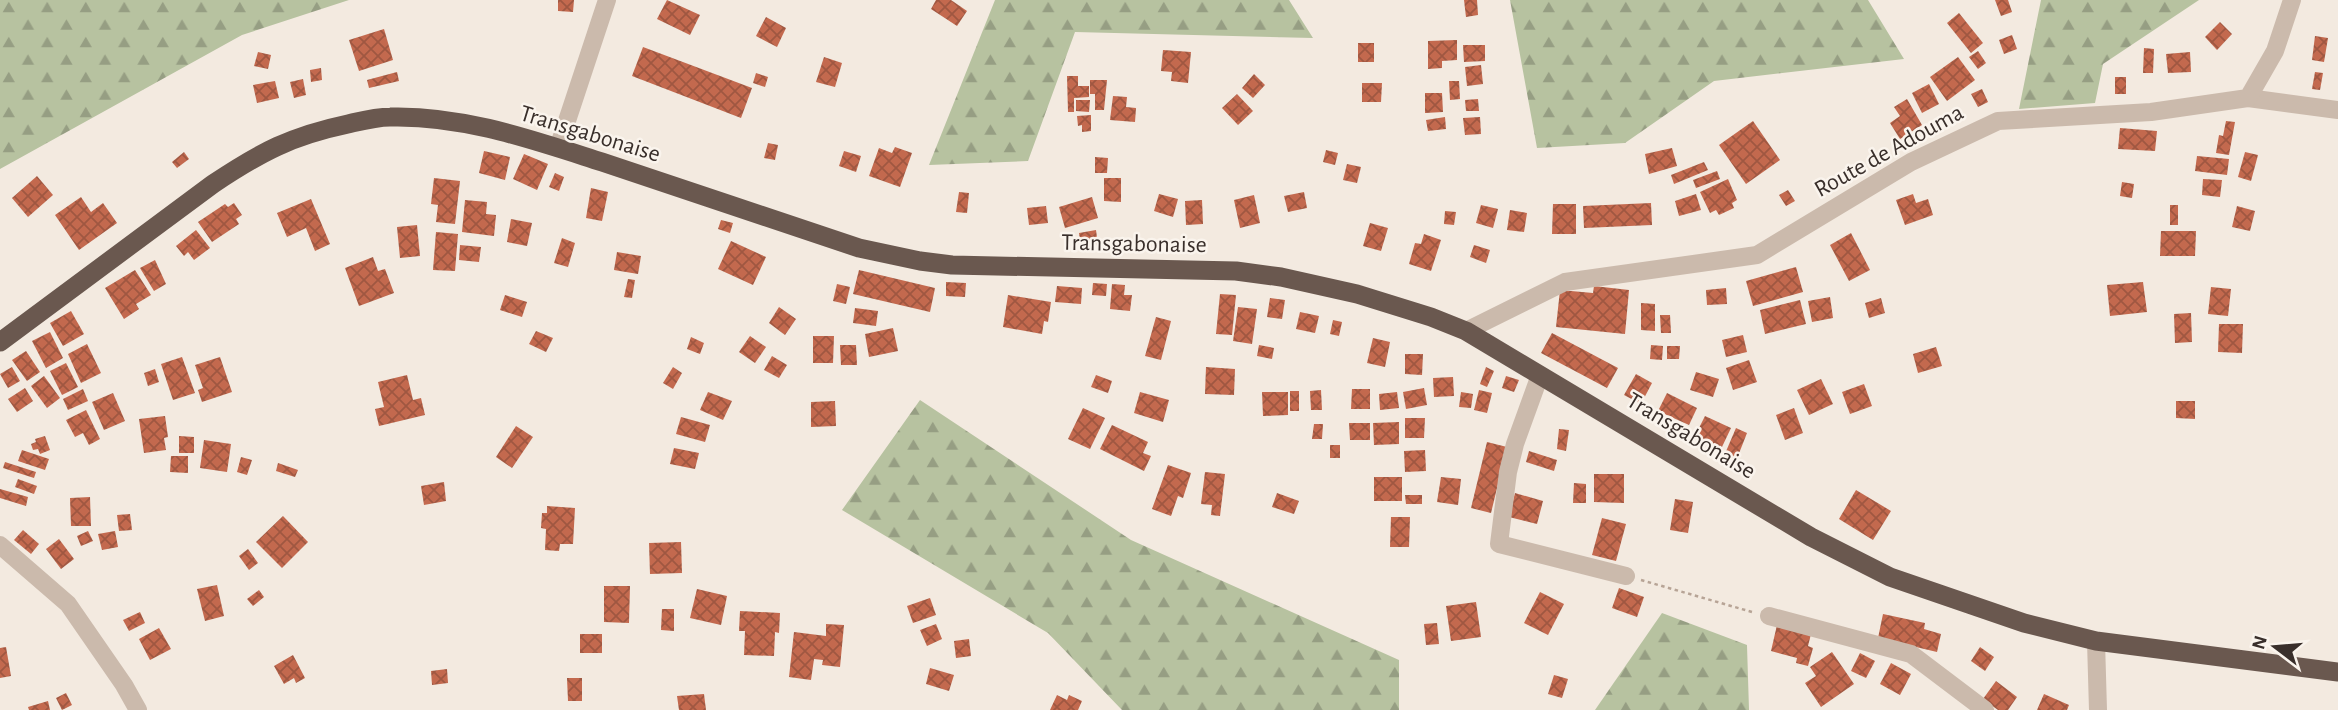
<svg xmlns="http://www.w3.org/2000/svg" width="2338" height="710" font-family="'Alegreya Sans',sans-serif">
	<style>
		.forest { fill: url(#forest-firs) }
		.building { fill: url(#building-cross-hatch) }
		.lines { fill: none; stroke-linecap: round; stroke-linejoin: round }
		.path { stroke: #b7a496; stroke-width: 2.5; stroke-dasharray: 3.5 3.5; stroke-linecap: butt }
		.minor { stroke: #cbbaac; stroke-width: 18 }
		.tertiary { stroke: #cbbaac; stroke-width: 18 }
		.trunk { stroke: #6a584f; stroke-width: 19 }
		.labels { text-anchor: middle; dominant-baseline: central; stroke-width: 5; stroke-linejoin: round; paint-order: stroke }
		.street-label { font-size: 24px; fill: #392f2b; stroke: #faf4ed }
	</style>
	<defs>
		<pattern id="forest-firs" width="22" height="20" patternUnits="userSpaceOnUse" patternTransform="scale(1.75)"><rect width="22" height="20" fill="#b7c2a0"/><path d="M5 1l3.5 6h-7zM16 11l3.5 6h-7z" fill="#969e83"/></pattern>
		<pattern id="building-cross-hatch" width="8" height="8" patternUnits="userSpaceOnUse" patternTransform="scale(1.75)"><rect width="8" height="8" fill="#c3694e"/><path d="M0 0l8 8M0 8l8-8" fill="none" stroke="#9f5741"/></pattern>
	</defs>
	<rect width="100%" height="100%" fill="#f3eae0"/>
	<g class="forest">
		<path d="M0,0H349L242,35L0,169Z"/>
		<path d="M995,0H1289L1313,38L1075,32L1028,161L929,165Z"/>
		<path d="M1510,0H1868L1904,59L1714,81L1625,143L1537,148Z"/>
		<path d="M2041,0H2199L2103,64L2095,103L2019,109Z"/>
		<path d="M920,400L1131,540L1399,660V710H1122L1048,633L842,510Z"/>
		<path d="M1662,613L1747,645L1749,710H1595Z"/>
	</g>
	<g class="building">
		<path d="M558,0H574L573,12L558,11Z"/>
		<path d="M667,0L700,15L690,35L657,19Z"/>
		<path d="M936,0H951L967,11L957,26L931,9Z"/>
		<path d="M1464,0H1477L1478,15L1466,17Z"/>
		<path d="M1995,0H2008L2012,12L2001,16Z"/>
		<path d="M1959,13L1983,43L1971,53L1947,23Z"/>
		<path d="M766,17L786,28L777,47L756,36Z"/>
		<path d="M2220,22L2232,34L2217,50L2205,37Z"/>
		<path d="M384,29L393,60L359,71L349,40Z"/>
		<path d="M2012,35L2017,49L2004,54L1999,40Z"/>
		<path d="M2315,36L2328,38L2324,62L2312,60Z"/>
		<path d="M1457,40V60L1442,61V68L1428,69V41Z"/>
		<rect x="1358" y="43" width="16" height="19"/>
		<path d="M1463,45H1485V61L1464,62Z"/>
		<path d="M643,47L752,88L741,118L632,76Z"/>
		<path d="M2144,48L2154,49L2153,73H2143Z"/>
		<path d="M1163,50L1191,52L1188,83L1171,81L1172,72L1161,71Z"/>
		<path d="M1978,51L1986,63L1978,69L1969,57Z"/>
		<path d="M258,52L271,55L268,69L254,66Z"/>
		<path d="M2190,52L2191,72L2168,73L2166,54Z"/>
		<path d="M824,57L842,63L835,87L816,82Z"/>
		<path d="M1958,57L1975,80L1947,101L1930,77Z"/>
		<path d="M1481,65L1483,84L1467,86L1465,67Z"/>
		<path d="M321,68L322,80L311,82L310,70Z"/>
		<path d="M397,72L399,81L369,88L367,80Z"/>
		<path d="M2315,72L2323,73L2320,90L2312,89Z"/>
		<path d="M756,73L768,77L765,87L753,83Z"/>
		<path d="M1254,74L1265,85L1253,98L1242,88Z"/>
		<path d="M1067,76H1078V86H1089V97L1074,98V112H1068Z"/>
		<rect x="2115" y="77" width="11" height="17"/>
		<path d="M303,79L306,95L294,98L290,82Z"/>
		<path d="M1090,80H1107L1104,110H1095V94H1090Z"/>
		<path d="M275,81L279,98L257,103L253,85Z"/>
		<path d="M1449,81H1459L1460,99L1450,100Z"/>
		<path d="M1362,83H1382L1381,102H1362Z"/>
		<path d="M1929,84L1939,104L1922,113L1912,93Z"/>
		<path d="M1982,89L1988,102L1978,107L1971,94Z"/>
		<path d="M1425,93H1442L1443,112L1425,113Z"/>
		<path d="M1237,94L1253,111L1238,125L1222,108Z"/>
		<path d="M1113,96L1127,97L1126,107L1136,108L1135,122L1110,120Z"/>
		<path d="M1478,99L1479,111H1466L1465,100Z"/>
		<path d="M1907,99L1922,125L1900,139L1890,123L1900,116L1894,107Z"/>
		<path d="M1076,100H1090L1089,112L1076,111Z"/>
		<path d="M1091,115V131L1082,132V125L1078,126L1077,116Z"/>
		<path d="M1445,117L1446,129L1428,131L1426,120Z"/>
		<path d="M1480,117L1481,134L1465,135L1463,118Z"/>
		<path d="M1753,121L1780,160L1746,184L1719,145Z"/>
		<path d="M2226,121L2235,122L2229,155L2216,153L2219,135L2223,136Z"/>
		<path d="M2120,128L2157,131L2155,151L2118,149Z"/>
		<path d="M768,143L778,145L775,160L764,158Z"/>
		<path d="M895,147L912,153L900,187L869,176L879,148L892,153Z"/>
		<path d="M1672,148L1677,166L1649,174L1645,154Z"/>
		<path d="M1326,150L1338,153L1335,165L1323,162Z"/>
		<path d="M484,151L510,157L505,180L479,173Z"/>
		<path d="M844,151L861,156L856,172L839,166Z"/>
		<path d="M184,152L189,159L177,168L172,162Z"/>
		<path d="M2245,152L2258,155L2251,181L2238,177Z"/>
		<path d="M524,154L548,164L537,190L513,179Z"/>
		<path d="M2197,156L2229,159L2227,175L2195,171Z"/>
		<path d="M1095,157L1108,158L1107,173H1095Z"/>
		<path d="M1704,162L1708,170L1674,184L1671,175Z"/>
		<path d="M1347,164L1361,167L1357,183L1343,180Z"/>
		<path d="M1717,171L1720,179L1696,188L1693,180Z"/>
		<path d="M555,173L564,177L559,191L549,187Z"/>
		<path d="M37,176L53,195L28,217L12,198Z"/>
		<path d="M434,178L460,181L455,224L436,222L438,205L431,204Z"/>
		<path d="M1104,178H1121V202L1104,201Z"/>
		<path d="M1728,179L1737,200L1732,203L1734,208L1719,215L1716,210L1710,213L1700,192Z"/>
		<path d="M2203,179L2222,180L2220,197L2202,195Z"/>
		<path d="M2122,182L2134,184L2132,198L2120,196Z"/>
		<path d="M591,188L608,192L602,221L586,218Z"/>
		<path d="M1788,190L1795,201L1786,206L1779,195Z"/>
		<path d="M959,192L969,193L967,213L956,212Z"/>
		<path d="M1304,192L1307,208L1288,212L1284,196Z"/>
		<path d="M1159,194L1178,199L1173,217L1154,211Z"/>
		<path d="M1696,194L1701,210L1679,216L1675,201Z"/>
		<path d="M1913,194L1916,203L1928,199L1933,215L1905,225L1896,200Z"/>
		<path d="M1254,195L1260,223L1240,228L1234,200Z"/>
		<path d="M81,197L91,212L103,203L117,223L79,250L55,215Z"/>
		<path d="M1092,197L1098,218L1065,228L1059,207Z"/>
		<path d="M311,199L330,244L315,251L306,228L287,237L277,213Z"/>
		<path d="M465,200L487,202L486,214L496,215L494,236L462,232Z"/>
		<path d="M1202,200L1203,224L1186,225L1185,201Z"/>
		<path d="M234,203L242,215L236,219L239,224L212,242L198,222L225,204L228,207Z"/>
		<path d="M1651,203L1652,225L1584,228L1583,206Z"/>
		<path d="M1553,204H1576V234H1552Z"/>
		<path d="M1481,205L1498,209L1493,228L1476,223Z"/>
		<rect x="2170" y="205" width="8" height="20"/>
		<path d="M1046,206L1048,223L1029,225L1027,208Z"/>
		<path d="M2237,206L2255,211L2250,231L2232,227Z"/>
		<path d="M1510,210L1527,213L1524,232L1507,230Z"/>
		<path d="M1445,211L1456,212L1454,225L1444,224Z"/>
		<path d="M511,219L532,223L527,246L507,242Z"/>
		<path d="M721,220L733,223L730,233L718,229Z"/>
		<path d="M1370,223L1388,228L1381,251L1363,246Z"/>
		<path d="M417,225L420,256L400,258L397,227Z"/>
		<path d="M196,230L210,248L194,260L188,252L184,256L176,246Z"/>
		<path d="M1096,230L1098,245L1081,248L1079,233Z"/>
		<path d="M2161,231H2196L2195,256H2160Z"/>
		<path d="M436,232L458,234L455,271L433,270Z"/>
		<path d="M1851,233L1870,270L1849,281L1830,245Z"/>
		<path d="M1424,234L1441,240L1431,271L1409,264L1415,243L1421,244Z"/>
		<path d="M562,238L575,243L568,267L554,263Z"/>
		<path d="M731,241L766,257L753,285L718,269Z"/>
		<path d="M460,245L481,247L479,262L459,260Z"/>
		<path d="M1474,245L1490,250L1486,263L1470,257Z"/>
		<path d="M617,252L641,256L638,274L614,270Z"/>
		<path d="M373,257L378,271L385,269L394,293L359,306L345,268Z"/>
		<path d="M155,260L166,284L154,291L140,268Z"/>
		<path d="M1796,267L1803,292L1753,306L1746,281Z"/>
		<path d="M135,270L151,295L136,304L139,309L124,319L105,288Z"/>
		<path d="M859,270L935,288L930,312L853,294Z"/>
		<path d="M628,279L635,280L632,298L624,297Z"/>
		<path d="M946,282L966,283L965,297L946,296Z"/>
		<path d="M2143,282L2147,312L2110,316L2107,285Z"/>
		<path d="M1093,283L1107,284L1106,296L1092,295Z"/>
		<path d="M837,284L850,287L846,304L833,301Z"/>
		<path d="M1112,284L1125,285L1124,295H1132L1130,311L1110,309Z"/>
		<path d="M1057,286L1082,288L1081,304L1055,302Z"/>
		<path d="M1594,286L1629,290L1625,334L1556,327L1560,290L1593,293Z"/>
		<path d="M2211,287L2231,289L2228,316L2208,314Z"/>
		<path d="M1726,288L1727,304L1707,305L1706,290Z"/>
		<path d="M1220,294L1236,295L1232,335L1216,334Z"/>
		<path d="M505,295L527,302L522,317L500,310Z"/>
		<path d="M1008,295L1051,302L1048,322L1044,321L1042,334L1003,327Z"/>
		<path d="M1830,297L1833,318L1812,322L1808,301Z"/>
		<path d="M1270,298L1285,300L1282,319L1267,317Z"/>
		<path d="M1881,298L1885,313L1869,318L1865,303Z"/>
		<path d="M1800,300L1806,324L1765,334L1760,310Z"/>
		<path d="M1641,303L1655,304V331L1641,330Z"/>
		<path d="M779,307L796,319L785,335L769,323Z"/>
		<path d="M1238,307L1257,309L1252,344L1233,341Z"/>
		<path d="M855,308L878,311L876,326L853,323Z"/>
		<path d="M71,311L84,334L63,346L50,323Z"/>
		<path d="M1300,312L1319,316L1315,333L1296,329Z"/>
		<path d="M2191,313L2192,342L2175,343L2174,314Z"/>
		<path d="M1660,315H1670L1671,333H1661Z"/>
		<path d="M1156,317L1171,321L1161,360L1145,356Z"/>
		<path d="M1333,320L1342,322L1339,336L1330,334Z"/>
		<path d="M2219,324H2243L2242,353L2218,352Z"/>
		<path d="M893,328L898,351L869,357L865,334Z"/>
		<path d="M536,331L553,338L546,352L529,344Z"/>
		<path d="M50,332L63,358L46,368L32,341Z"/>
		<path d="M1552,333L1618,368L1607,388L1541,353Z"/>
		<path d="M1743,335L1747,352L1726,357L1722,340Z"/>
		<path d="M750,336L766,347L755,363L739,352Z"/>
		<path d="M813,336H834L833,363H813Z"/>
		<path d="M691,337L704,343L700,354L687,349Z"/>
		<path d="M1373,338L1390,342L1385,367L1367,363Z"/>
		<path d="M87,344L101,373L81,383L68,354Z"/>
		<path d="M840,345H856L857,365H841Z"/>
		<path d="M1259,345L1274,348L1272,359L1257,356Z"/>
		<path d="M1651,345L1663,346L1662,360L1650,359Z"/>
		<path d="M1667,346H1680L1679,359H1667Z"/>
		<path d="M1936,347L1942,366L1918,373L1913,354Z"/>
		<path d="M26,351L40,372L27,381L12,360Z"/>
		<path d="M1405,354H1423L1422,375L1405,374Z"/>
		<path d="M772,356L787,365L779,378L764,370Z"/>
		<path d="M182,357L195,393L173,400L161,364Z"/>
		<path d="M220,357L232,392L202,402L198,390L203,388L195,365Z"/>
		<path d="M1749,360L1757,382L1733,390L1726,368Z"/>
		<path d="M66,363L78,387L62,395L50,371Z"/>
		<path d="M12,367L20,381L8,388L0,374Z"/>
		<path d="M673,367L682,373L673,389L663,383Z"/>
		<path d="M1206,367L1235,369L1234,395L1205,394Z"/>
		<path d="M1486,367L1494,371L1487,387L1480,384Z"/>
		<path d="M155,369L159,382L148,386L144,373Z"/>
		<path d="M1696,372L1719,379L1713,397L1690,390Z"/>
		<path d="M1636,374L1652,383L1641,404L1624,395Z"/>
		<path d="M407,375L413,400L421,398L425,415L379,426L375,409L384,407L378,382Z"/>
		<path d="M1096,375L1112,381L1108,393L1091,387Z"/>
		<path d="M44,376L60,398L47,408L31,386Z"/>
		<path d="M1506,376L1519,380L1514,392L1502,388Z"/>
		<path d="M1453,377L1454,396L1434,397L1433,378Z"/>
		<path d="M1821,379L1833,404L1809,415L1797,390Z"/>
		<path d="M1864,384L1872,406L1850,414L1842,392Z"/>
		<path d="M25,388L33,401L17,412L8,399Z"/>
		<path d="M1424,388L1427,405L1406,409L1403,392Z"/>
		<path d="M83,389L88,401L68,410L63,399Z"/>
		<path d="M1352,389H1370V409H1351Z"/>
		<path d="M1321,390L1322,410H1311L1310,391Z"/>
		<path d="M1479,390L1492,393L1487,413L1474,410Z"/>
		<rect x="1290" y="391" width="9" height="20"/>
		<path d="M708,392L732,401L723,420L700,410Z"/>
		<path d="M1140,392L1169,400L1163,422L1134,413Z"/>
		<path d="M1262,392H1288V415L1263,416Z"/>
		<path d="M1397,392L1399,408L1380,410L1379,394Z"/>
		<path d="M1461,392L1473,394L1471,408L1459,407Z"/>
		<path d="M113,393L125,421L104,430L92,402Z"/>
		<path d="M1667,393L1697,408L1689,425L1658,411Z"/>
		<path d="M835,401L836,426L811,427V402Z"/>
		<path d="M2176,401H2195V419L2176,418Z"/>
		<path d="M1083,408L1105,418L1090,449L1068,439Z"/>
		<path d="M1794,408L1803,433L1785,440L1776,415Z"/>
		<path d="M86,410L100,439L89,445L83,433L75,437L66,420Z"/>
		<path d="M165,416L168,437L164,438L166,450L144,453L139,419Z"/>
		<path d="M1705,416L1731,428L1721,449L1695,436Z"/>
		<path d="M681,417L710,425L705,442L676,434Z"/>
		<path d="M1405,418H1425L1424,438H1405Z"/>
		<path d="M1399,422V444L1374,445L1373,423Z"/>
		<path d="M1349,423H1370V440H1350Z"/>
		<path d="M1314,424H1323L1322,439H1312Z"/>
		<path d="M1112,425L1148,442L1143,453L1151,456L1144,471L1100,449Z"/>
		<path d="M516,426L533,437L512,468L496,457Z"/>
		<path d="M1736,428L1747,433L1736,461L1724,456Z"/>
		<path d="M1559,429L1569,430L1566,451L1557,449Z"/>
		<path d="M45,436L50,450L40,454L38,449L33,450L31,444L36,442L35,439Z"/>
		<path d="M179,436L194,437V453H179Z"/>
		<path d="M204,440L231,444L227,472L200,468Z"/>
		<path d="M1487,442L1507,447L1491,513L1471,508Z"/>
		<rect x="1330" y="445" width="10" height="13"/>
		<path d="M674,448L699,453L695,469L670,464Z"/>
		<path d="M22,450L49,459L45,470L18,461Z"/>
		<path d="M1425,450L1426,471L1405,472L1404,451Z"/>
		<path d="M1529,451L1557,460L1554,471L1526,462Z"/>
		<path d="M171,456H188V473L170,472Z"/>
		<path d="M241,457L252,460L247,475L237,472Z"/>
		<path d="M5,462L36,472L34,478L3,468Z"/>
		<path d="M278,463L298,470L295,477L276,471Z"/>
		<path d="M1168,465L1191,473L1183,498L1178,496L1171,516L1152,509Z"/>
		<path d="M1205,472L1225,474L1220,516L1211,515L1212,505L1201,504Z"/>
		<path d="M1594,474H1624V503L1594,502Z"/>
		<rect x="1374" y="477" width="28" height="24"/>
		<path d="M1441,477L1461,479L1458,505L1437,502Z"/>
		<path d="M18,479L37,486L34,494L15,487Z"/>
		<path d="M444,482L446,501L424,505L421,486Z"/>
		<path d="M1574,483L1586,484V503H1573Z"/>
		<path d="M0,489L28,497L26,506L0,498Z"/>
		<path d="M1856,490L1891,511L1873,540L1839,519Z"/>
		<path d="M1277,493L1299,501L1294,514L1272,507Z"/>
		<path d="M1515,493L1543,501L1537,524L1509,517Z"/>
		<path d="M1405,495H1422V504H1406Z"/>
		<path d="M90,497L91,526H71L70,498Z"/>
		<path d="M1675,499L1693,502L1688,533L1670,530Z"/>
		<path d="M547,506L575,508L573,544H560L559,551L545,550L546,529L541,528L542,513H547Z"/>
		<path d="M130,514L132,530L119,531L117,515Z"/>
		<path d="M283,516L308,542L282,568L256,542Z"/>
		<path d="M1391,517H1410L1409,547H1390Z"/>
		<path d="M1602,518L1626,524L1616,561L1592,555Z"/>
		<path d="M23,530L39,544L31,554L14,540Z"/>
		<path d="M88,531L93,541L81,546L77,536Z"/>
		<path d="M115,531L118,547L102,550L98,534Z"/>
		<path d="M59,539L74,559L61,569L46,549Z"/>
		<path d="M681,542L682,573L650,574L649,543Z"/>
		<path d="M248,549L258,563L249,570L239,556Z"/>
		<path d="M217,585L224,616L205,621L197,589Z"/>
		<path d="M604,586H630L629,623L604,622Z"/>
		<path d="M1619,588L1644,597L1637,617L1612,608Z"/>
		<path d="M697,589L727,596L721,625L690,618Z"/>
		<path d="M259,590L264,597L253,606L247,599Z"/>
		<path d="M1540,592L1564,604L1548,635L1524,623Z"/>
		<path d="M930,598L936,615L913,623L907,606Z"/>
		<path d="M1476,602L1481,637L1451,641L1446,606Z"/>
		<path d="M662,609H674V631L661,630Z"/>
		<path d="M740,611L780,613L779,633L775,632L774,656L744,655L745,631H739Z"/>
		<path d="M140,612L145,623L129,631L123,620Z"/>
		<path d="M1883,614L1925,623L1924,629L1941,634L1937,652L1878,638Z"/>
		<path d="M1437,623L1439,644L1426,645L1424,624Z"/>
		<path d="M826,624L844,625L840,667L822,665L823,660L814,659L811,680L789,677L794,632L826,636Z"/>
		<path d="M936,624L942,639L927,646L920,630Z"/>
		<path d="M1777,625L1811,634L1808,646L1813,648L1808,666L1796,663L1797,658L1771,651Z"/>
		<path d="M159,628L171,649L150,660L139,639Z"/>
		<rect x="580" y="634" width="22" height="19"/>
		<path d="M969,639L971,656L956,658L954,641Z"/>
		<path d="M6,647L11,676L0,678V648Z"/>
		<path d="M1980,647L1994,657L1985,671L1971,661Z"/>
		<path d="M1832,652L1854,684L1821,707L1805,683L1816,676L1810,667Z"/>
		<path d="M1860,653L1875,661L1866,678L1851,671Z"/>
		<path d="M293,655L305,678L296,683L294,678L284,684L274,666Z"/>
		<path d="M1891,663L1911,674L1900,695L1880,684Z"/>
		<path d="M930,668L954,675L949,691L926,684Z"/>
		<path d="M447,669L448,683L432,685L431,671Z"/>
		<path d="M1554,675L1568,679L1562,698L1548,694Z"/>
		<path d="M567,678H582V701H568Z"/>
		<path d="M1996,681L2017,697L2008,710H1998L1983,699Z"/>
		<path d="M66,693L72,705L62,710L56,698Z"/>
		<path d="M704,694L706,710H679L677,696Z"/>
		<path d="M2044,694L2069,705L2067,710H2037Z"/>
		<path d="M1057,695L1067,700L1069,695L1082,701L1078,710H1050Z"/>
		<path d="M48,701L50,710H29L28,707Z"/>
	</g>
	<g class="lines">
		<path class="path" d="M1641,580L1752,612"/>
		<g class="minor">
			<path d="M1540,375L1515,444L1508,472L1499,544L1626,576"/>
			<path d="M0,545L68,604L124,685L138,710"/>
			<path d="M1769,616L1911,654L1985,710"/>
			<path d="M2096,641L2098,710"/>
		</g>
		<g class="tertiary">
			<path d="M2248,98L2338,110"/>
			<path d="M558,148L607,0"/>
			<path d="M1466,331L1565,282L1757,255L1911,162L1998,121L2151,112L2248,98L2275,51L2292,0"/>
		</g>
		<path class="trunk" d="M0,342L213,184C261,152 291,136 348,124C361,121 376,117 390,117C463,115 533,140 602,162C688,190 773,220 859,248L920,261L952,265L1236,271L1281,277L1357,294L1431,317L1466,331L1811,537L1890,577L2024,623L2096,641L2338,672"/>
	</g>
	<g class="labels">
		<g class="street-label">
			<text transform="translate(590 134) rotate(17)">Transgabonaise</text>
			<text transform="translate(1889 151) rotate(-29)">Route de Adouma</text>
			<text transform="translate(1134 244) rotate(1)">Transgabonaise</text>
			<text transform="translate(1691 436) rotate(31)">Transgabonaise</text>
		</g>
	</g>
	<g transform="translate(2275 647) rotate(286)" stroke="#faf4ed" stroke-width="5" paint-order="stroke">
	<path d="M0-5L12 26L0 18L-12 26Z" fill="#392f2b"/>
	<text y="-10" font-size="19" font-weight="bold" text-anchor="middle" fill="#392f2b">N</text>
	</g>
</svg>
